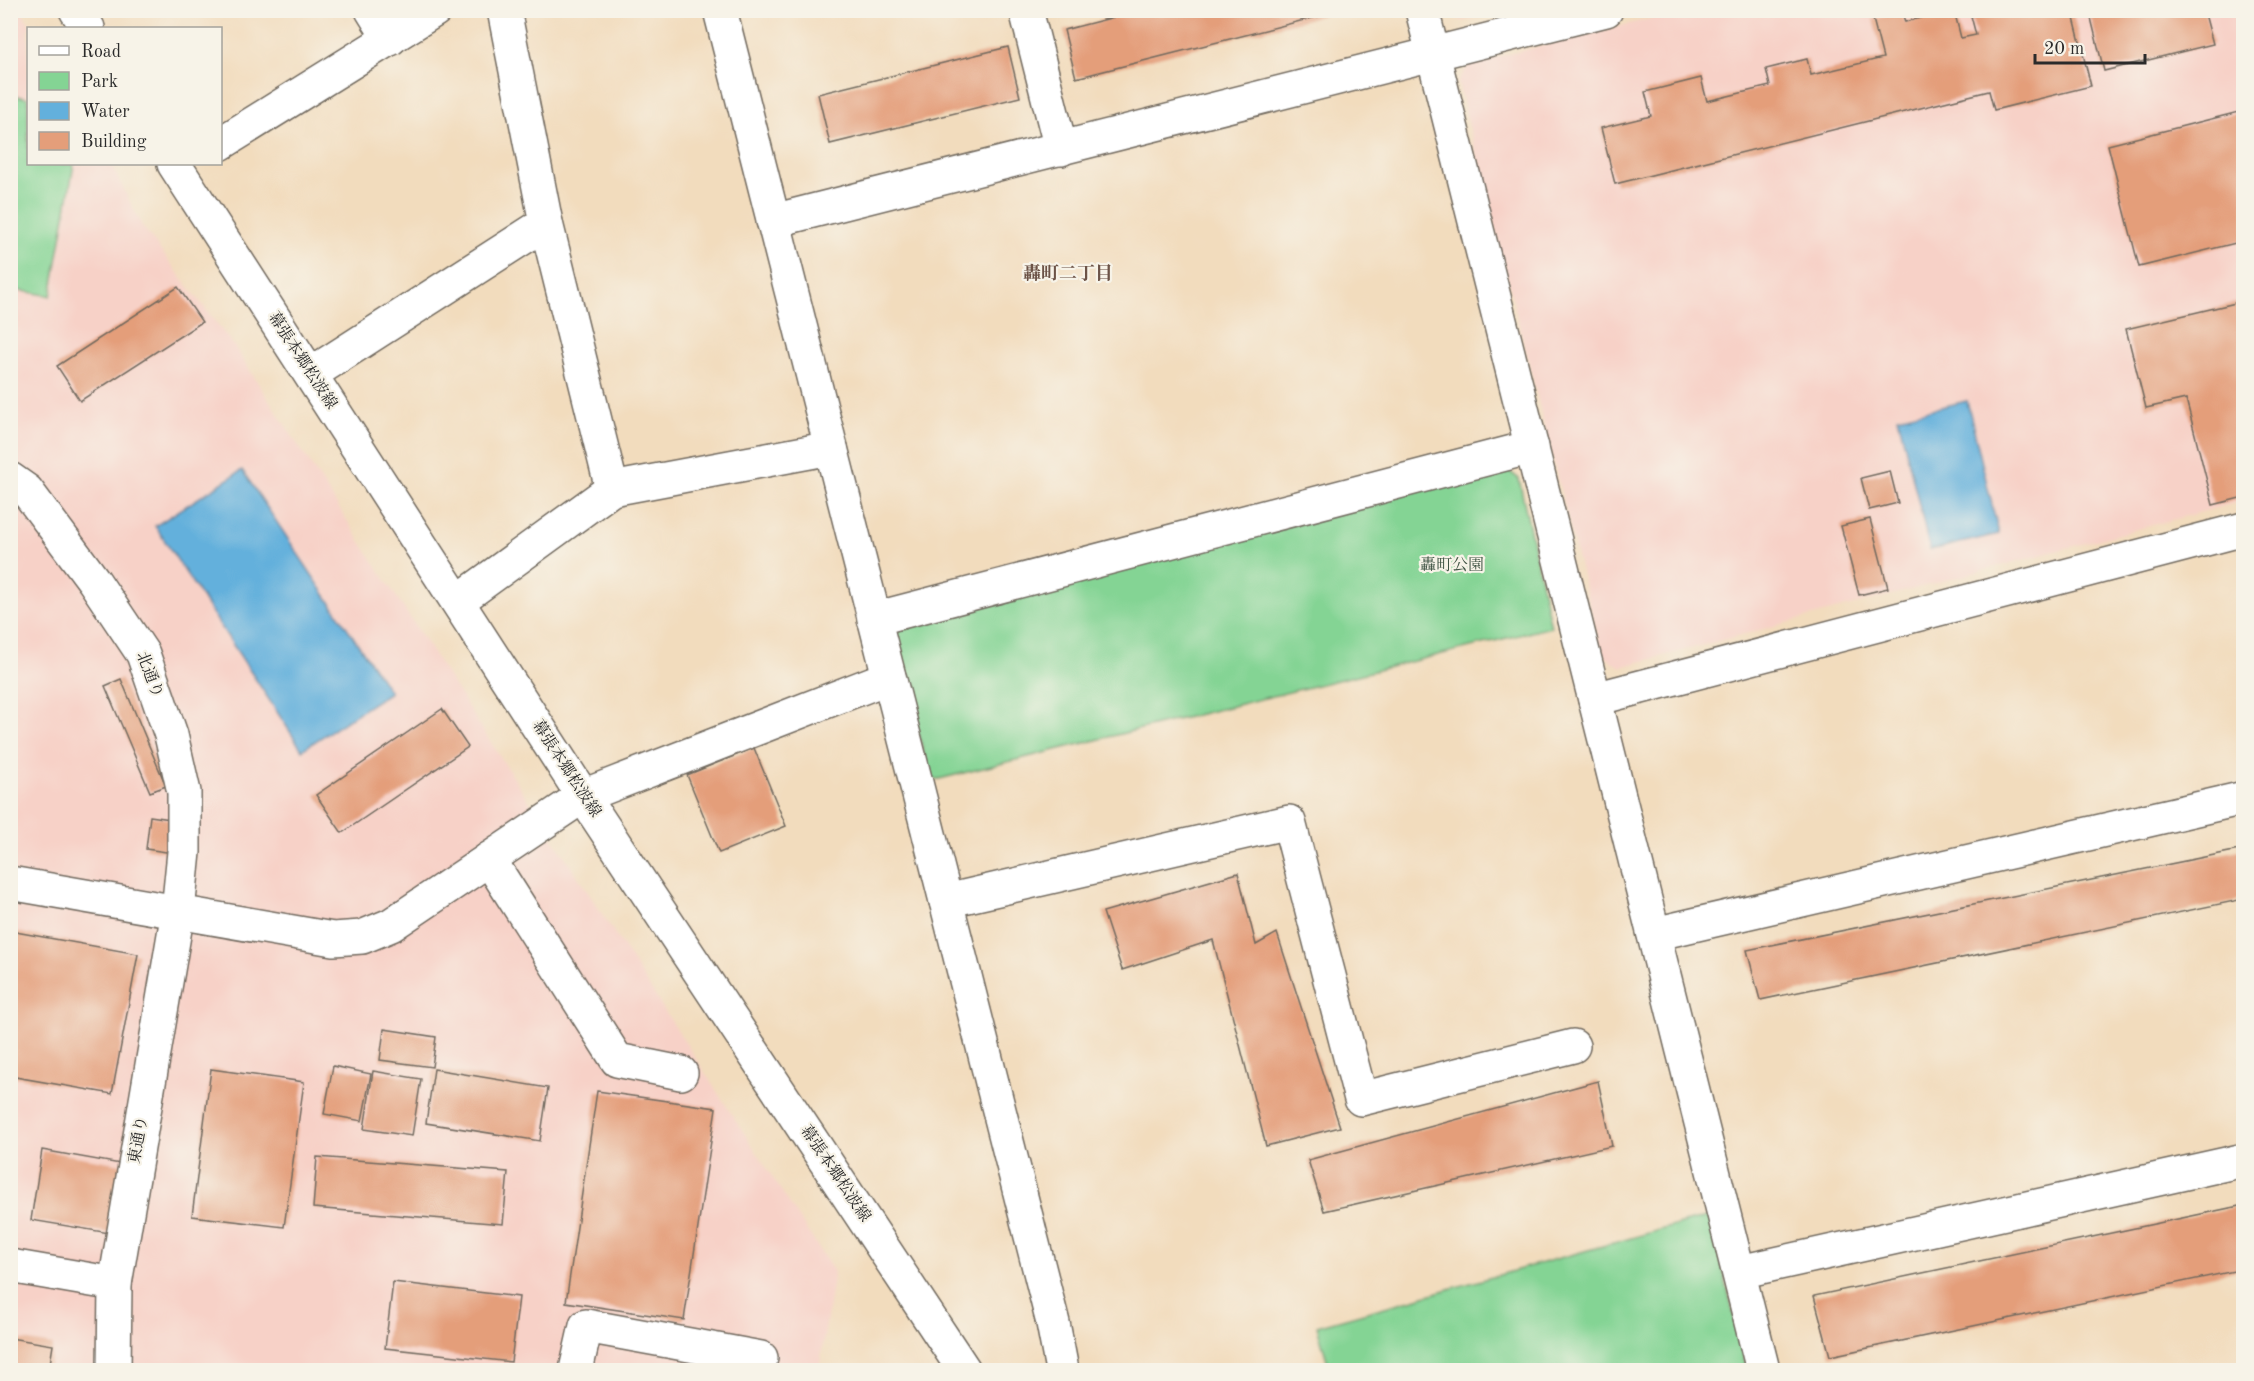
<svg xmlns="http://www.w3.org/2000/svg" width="2254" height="1381" font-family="'Old Standard TT','Noto Serif JP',serif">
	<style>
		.built { fill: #f7d1c7 }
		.green { fill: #84d494; stroke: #588060; stroke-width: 1.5 }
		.water { fill: #63b0dc; stroke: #476e84; stroke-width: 1.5 }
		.building { fill: #e49e7a }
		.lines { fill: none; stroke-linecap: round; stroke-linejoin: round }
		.minor-casing { stroke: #71695e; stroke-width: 36 }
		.minor { stroke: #fff; stroke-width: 33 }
		.labels { text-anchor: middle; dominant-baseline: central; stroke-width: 4.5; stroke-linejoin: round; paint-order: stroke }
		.street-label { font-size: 16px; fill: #2b2b2b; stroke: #f7f3e8 }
		.park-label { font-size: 16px; fill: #415545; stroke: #f7f3e8 }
		.neighbourhood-label { font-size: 18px; font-weight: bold; fill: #6c5347; stroke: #f7f3e8 }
	</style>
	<rect width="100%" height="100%" fill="#f7f3e8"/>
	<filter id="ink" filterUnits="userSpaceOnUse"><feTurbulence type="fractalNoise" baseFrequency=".0167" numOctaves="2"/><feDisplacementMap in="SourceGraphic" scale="12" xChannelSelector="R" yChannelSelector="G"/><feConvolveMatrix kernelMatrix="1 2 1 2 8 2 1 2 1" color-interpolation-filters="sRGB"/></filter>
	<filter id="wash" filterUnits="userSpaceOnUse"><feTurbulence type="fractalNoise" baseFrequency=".008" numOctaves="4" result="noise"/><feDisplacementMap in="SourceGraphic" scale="24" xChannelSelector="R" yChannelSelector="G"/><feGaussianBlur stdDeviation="1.35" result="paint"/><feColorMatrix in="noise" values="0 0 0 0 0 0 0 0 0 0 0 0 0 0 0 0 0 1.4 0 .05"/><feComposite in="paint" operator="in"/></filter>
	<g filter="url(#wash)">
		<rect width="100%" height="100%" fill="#f2dcbd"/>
		<g class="built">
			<path d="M10,11H21L32,28H28V164H111L142,226L234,346L834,1272L819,1370H11Z"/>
			<path d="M1443,11V10L1504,11L1462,21Z"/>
			<path d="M1681,11H2234L2244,48L2243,501L1621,667L1602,655L1458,82L1469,64Z"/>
		</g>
		<g class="green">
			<path d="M10,95L28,98V164H74L51,296L11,289Z"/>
			<path d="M1504,467L1519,479L1551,627L931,781L892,632L898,620Z"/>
			<path d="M1710,1216L1747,1370H1330L1317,1326Z"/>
		</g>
		<g class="water">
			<path d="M1967,401L1999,534L1930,550L1898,417Z"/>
			<path d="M242,470L390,692L302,750L155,526Z"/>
		</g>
		<g id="blocks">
			<g class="building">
				<path d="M1142,10H1340V11L1076,78L1064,30Z"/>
				<path d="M1950,10H1954L1961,38L1976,35L1971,16L1994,10H2072L2091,86L1994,110L1989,91L1615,184L1601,128L1651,116L1645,92L1701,78L1707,101L1770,86L1766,69L1807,59L1811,75L1883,58L1873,19L1902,12L1905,22Z"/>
				<path d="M2089,10H2204L2213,44L2104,71Z"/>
				<path d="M1008,47L1020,97L830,144L818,94Z"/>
				<path d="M2239,112L2244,130V241L2139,267L2108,145Z"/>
				<path d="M178,287L202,322L80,401L57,366Z"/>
				<path d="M2244,301V497L2213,505L2186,399L2146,408L2126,329Z"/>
				<path d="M1890,471L1898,503L1869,510L1861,478Z"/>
				<path d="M1870,519L1888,588L1859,595L1841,526Z"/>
				<path d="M121,679L166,786L150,792L105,686Z"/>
				<path d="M442,709L468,747L342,833L316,795Z"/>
				<path d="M754,748L786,826L719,853L687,775Z"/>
				<path d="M150,816L177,820L173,853L146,849Z"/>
				<path d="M2244,849V899L1760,1000L1747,950Z"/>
				<path d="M1238,873L1256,945L1277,933L1340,1127L1266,1146L1213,940L1122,970L1103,912Z"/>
				<path d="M10,931L138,954L112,1094L10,1076Z"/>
				<path d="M384,1029L436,1037L432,1067L380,1060Z"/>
				<path d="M333,1066L371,1074L362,1121L324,1114Z"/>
				<path d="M211,1069L304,1082L284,1227L192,1216Z"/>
				<path d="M434,1069L548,1088L540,1141L426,1123Z"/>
				<path d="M373,1071L421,1079L412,1136L364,1129Z"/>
				<path d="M1598,1081L1612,1146L1324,1211L1308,1160Z"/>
				<path d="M597,1091L716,1108L684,1320L566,1302Z"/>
				<path d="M42,1150L132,1166L121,1235L31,1220Z"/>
				<path d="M317,1157L508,1172L503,1224L313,1208Z"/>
				<path d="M2244,1205V1269L1830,1356L1814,1296Z"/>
				<path d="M393,1282L519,1297L511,1362L385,1348Z"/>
				<path d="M10,1338L53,1345L49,1370H10Z"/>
			</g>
		</g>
	</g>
	<g filter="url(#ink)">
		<use href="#blocks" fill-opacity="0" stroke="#71695e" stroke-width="1.5"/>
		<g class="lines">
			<g class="minor-casing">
				<g id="minor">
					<path d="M76,10L88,28"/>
					<path d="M372,10L390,39"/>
					<path d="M504,10L546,223L612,489"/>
					<path d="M720,10L1053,1323L1062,1370"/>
					<path d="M1026,10L1061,149"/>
					<path d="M1422,10L1763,1370"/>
					<path d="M220,144L435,10"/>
					<path d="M174,164L583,796L964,1370"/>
					<path d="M773,221L1606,10"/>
					<path d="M311,374L546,223"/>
					<path d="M10,479L27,491L94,581L143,654L171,735L184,792V852L178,911L115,1284L114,1370"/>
					<path d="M458,601L612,489L831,448"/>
					<path d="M874,619L1532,447"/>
					<path d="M1595,699L2244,529"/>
					<path d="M489,859L617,1060L681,1073"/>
					<path d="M10,883L333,939L362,937L391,925L583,796L889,677"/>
					<path d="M946,901L1289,822L1361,1099L1573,1046"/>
					<path d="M1654,934L2244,798"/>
					<path d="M10,1266L115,1284"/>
					<path d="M1739,1272L2244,1160"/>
					<path d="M576,1370L586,1326L761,1358"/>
				</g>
			</g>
			<use href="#minor" class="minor"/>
		</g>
	</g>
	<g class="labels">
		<g class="street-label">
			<text transform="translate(302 361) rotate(57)">幕張本郷松波線</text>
			<text transform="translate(149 675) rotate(69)">北通り</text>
			<text transform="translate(566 769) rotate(57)">幕張本郷松波線</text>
			<text transform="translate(139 1140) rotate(-80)">東通り</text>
			<text transform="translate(835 1174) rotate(56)">幕張本郷松波線</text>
		</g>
		<g class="park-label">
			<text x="1452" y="566">轟町公園</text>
		</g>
		<g class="neighbourhood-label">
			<text x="1068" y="274">轟町二丁目</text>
		</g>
	</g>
	<rect width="2254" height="1381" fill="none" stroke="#f7f3e8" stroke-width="36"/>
	<rect x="27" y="27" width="195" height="138" fill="#f7f3e8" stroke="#a5a39c" stroke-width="1.5"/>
	<rect x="39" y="46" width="30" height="9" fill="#ffffff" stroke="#a5a39c" stroke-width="1.5"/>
	<text x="81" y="57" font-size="18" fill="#2b2b2b">Road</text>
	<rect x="39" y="72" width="30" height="18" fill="#84d494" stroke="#a5a39c" stroke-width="1.5"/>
	<text x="81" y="87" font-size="18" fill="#2b2b2b">Park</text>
	<rect x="39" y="102" width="30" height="18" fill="#63b0dc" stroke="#a5a39c" stroke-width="1.5"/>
	<text x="81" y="117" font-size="18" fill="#2b2b2b">Water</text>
	<rect x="39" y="132" width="30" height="18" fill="#e49e7a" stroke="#a5a39c" stroke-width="1.5"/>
	<text x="81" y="147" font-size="18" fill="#2b2b2b">Building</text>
	<path d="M2035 54v9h110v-9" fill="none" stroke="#2b2b2b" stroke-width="3"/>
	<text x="2044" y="54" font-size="18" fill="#2b2b2b" stroke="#f7f3e8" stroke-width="4.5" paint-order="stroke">20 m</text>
</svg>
